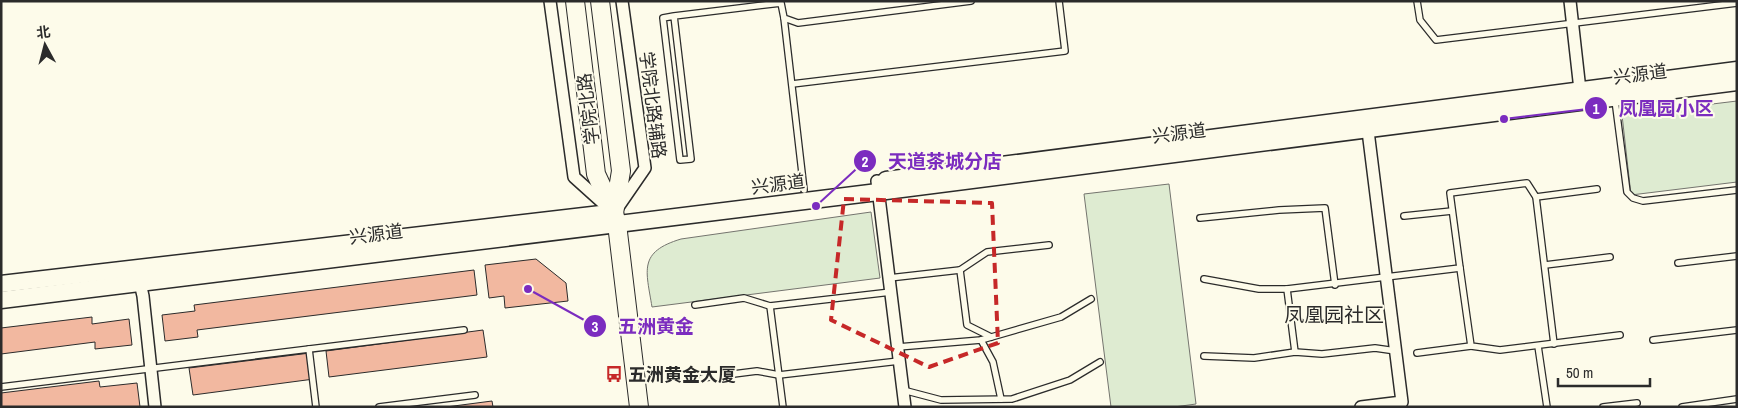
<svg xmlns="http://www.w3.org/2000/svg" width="1738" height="408" font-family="'Archivo Narrow','Noto Sans SC',sans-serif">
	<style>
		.green { fill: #deebd1; stroke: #74746e }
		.building { fill: #f2b8a0; stroke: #2b2b2b }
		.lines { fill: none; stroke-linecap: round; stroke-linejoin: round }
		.lane-casing { stroke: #2b2b2b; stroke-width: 8 }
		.street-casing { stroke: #2b2b2b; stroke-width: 14 }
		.secondary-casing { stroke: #2b2b2b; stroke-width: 19 }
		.primary-casing { stroke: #2b2b2b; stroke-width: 20 }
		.lane { stroke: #fdfbea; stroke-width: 5.5 }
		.street { stroke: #fdfbea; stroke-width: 11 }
		.secondary { stroke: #fdfbea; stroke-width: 16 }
		.primary { stroke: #fdfbea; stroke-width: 18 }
		.marked { fill: none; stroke: #c62828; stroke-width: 4; stroke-dasharray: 10 6; stroke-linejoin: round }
		.labels { text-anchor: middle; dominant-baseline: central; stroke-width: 4; stroke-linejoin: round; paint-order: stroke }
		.street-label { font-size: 18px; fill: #2b2b2b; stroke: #fdfbea }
		.poi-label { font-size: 18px; font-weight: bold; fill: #2b2b2b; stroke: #fdfbea; text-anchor: start }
		.quarter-label { font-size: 20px; fill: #2b2b2b; stroke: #fdfbea }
		.leader { fill: none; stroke: #7b2cbf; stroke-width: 2 }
		.callout-dot { fill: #7b2cbf; stroke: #fdfbea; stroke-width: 2 }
		.mark-label { font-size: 15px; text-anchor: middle; font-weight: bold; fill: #fff }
		.callout-label { font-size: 19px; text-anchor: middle; font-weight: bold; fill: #7b2cbf; stroke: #fdfbea; stroke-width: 4; stroke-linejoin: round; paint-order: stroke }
	</style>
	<rect width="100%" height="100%" fill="#fdfbea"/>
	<g class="green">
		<path d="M1737,101V182L1631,195L1622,115Z"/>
		<path d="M1169,184L1196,404L1174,407H1111L1084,194Z"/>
		<path d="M871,212L880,278L652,307C646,270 638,252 681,239Z"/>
	</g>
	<g class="building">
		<path d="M536,259L566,283L568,301L505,308L504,296L489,298L485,265Z"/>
		<path d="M474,270L477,295L197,330L198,337L165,341L162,315L195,311L194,305Z"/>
		<path d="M92,317V324L129,319L132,345L95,349V342L1,354V328Z"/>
		<path d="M483,330L487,357L329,377L326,351Z"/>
		<path d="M310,353L314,379L193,395L189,368Z"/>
		<path d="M99,381L100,387L137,383L140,407H1V393Z"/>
		<path d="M492,401L493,407H446Z"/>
	</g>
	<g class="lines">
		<g class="lane-casing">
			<g id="lane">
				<path d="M1417,1L1420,20L1436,40L1737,3"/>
				<path d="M674,16L691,159L680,160L663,18L674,16L781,3L784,18L798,23L971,1"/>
				<path d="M784,18L804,190"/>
				<path d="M792,84L1065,51L1059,1"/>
				<path d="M1615,100L1627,192L1633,198L1643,201L1737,190"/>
				<path d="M1536,197L1597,189"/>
				<path d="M1404,216L1452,211"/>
				<path d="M1200,218L1279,210L1325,208L1335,285"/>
				<path d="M1678,263L1737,256"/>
				<path d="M1545,265L1610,257"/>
				<path d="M1460,268L1471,346L1500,350L1620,335"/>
				<path d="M960,270L967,325L991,337"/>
				<path d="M889,278L960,270L987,252L1049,245"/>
				<path d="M1204,279L1259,289H1287L1460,268L1450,193L1527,183L1536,197L1554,344"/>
				<path d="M1287,289L1295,352"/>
				<path d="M695,305L744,298L770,306L891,292"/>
				<path d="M770,306L783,407"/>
				<path d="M981,340L993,362L1001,399"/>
				<path d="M1653,340L1737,330"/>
				<path d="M1538,346L1547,407"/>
				<path d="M898,347L981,340L1061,317L1091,299"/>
				<path d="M309,349L316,407"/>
				<path d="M1417,353L1471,346"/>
				<path d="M1204,356L1254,358L1295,352L1322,354L1375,348L1396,351"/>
				<path d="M702,378L757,371L779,375L899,361"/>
				<path d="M1,387L464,330"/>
				<path d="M903,390L941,400L1012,399L1070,380L1100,362"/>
				<path d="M379,407L475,395"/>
				<path d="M1603,407L1637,403"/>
				<path d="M1682,407L1737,399"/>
			</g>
		</g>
		<g class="street-casing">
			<g id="street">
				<path d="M550,1L574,177L614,213L645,168L622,1"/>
				<path d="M1570,1L1580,90"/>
				<path d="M877,181L905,407"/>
				<path d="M140,283L143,296L155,407"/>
				<path d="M1361,407L1402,402L1367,123"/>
			</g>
		</g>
		<g class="secondary-casing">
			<g id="secondary">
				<path d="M886,180L1737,70"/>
				<path d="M1,284L601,214"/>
				<path d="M1,300L878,192L1737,82"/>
			</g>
		</g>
		<g class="primary-casing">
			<g id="primary">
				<path d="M575,1L596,174L614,213L617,224L639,407"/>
				<path d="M600,1L621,171L614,213"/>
			</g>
		</g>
		<use href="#lane" class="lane"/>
		<use href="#street" class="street"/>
		<use href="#secondary" class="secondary"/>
		<use href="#primary" class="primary"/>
	</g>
	<path class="marked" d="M844,199L992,203L998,343L929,367L831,320Z"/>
	<defs>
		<g id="bus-bare" transform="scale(1.35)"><path d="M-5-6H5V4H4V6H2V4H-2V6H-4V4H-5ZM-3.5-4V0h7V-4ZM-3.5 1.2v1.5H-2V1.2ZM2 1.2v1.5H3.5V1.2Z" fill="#c62828" stroke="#fdfbea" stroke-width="2.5" paint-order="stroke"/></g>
	</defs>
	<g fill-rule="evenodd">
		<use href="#bus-bare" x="614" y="374"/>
	</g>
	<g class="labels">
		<g class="street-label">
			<text transform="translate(1640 74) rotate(-7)">兴源道</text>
			<text transform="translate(653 105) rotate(83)">学院北路辅路</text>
			<text transform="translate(588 109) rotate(-97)">学院北路</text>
			<text transform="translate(1179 133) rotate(-7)">兴源道</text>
			<text transform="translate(778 184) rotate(-7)">兴源道</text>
			<text transform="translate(376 234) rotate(-7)">兴源道</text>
		</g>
		<g class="poi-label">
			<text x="628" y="374">五洲黄金大厦</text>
		</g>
		<g class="quarter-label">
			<text x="1334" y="314">凤凰园社区</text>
		</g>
	</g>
	<path class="leader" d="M1504 119L1596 108M816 206L865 161M528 289L595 326"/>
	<g class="callout-dot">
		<circle cx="1504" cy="119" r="5"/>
		<circle cx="816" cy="206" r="5"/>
		<circle cx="528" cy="289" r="5"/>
		<circle cx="1596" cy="108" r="12"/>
		<circle cx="865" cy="161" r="12"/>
		<circle cx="595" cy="326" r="12"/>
	</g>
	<g class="mark-label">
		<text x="1596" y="114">1</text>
		<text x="865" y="167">2</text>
		<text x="595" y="332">3</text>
	</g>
	<g class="callout-label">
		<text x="1666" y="115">凤凰园小区</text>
		<text x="945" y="168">天道茶城分店</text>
		<text x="656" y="333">五洲黄金</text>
	</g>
	<rect width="1738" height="408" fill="none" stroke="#2b2b2b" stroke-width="5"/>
	<g transform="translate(45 45) rotate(353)" stroke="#fdfbea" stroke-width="4" paint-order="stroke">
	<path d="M0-4L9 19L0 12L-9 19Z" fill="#2b2b2b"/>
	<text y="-8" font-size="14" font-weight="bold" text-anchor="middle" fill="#2b2b2b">北</text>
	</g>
	<path d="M1558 378v8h92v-8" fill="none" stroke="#2b2b2b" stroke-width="2.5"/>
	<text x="1566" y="378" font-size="15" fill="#2b2b2b" stroke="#fdfbea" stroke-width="4" paint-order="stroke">50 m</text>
</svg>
